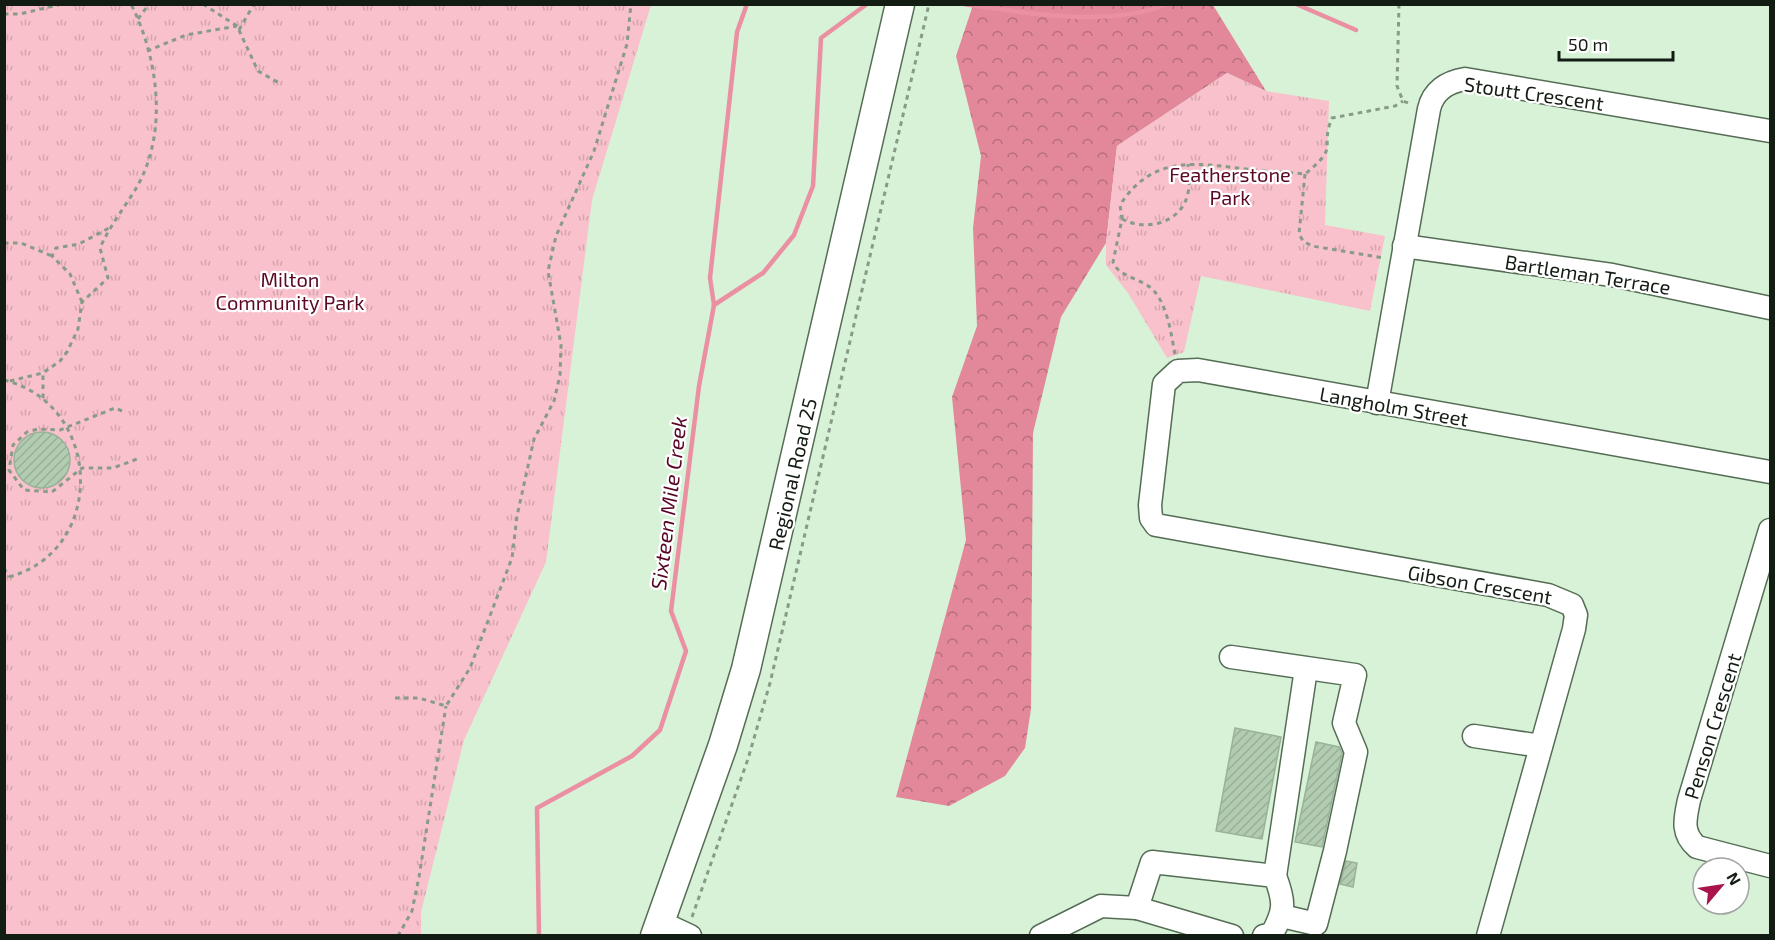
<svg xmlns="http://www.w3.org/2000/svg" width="1775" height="940" font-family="'Exo 2',sans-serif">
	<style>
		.forest { fill: url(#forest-crowns) }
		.park { fill: url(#park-tufts) }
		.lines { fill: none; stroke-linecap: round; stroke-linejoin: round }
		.stream { stroke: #eb90a2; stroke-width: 4.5 }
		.building { fill: url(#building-hatch); stroke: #99b299; stroke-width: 1.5 }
		.minor-casing { stroke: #556c55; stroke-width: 25 }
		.major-casing { stroke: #556c55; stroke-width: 31 }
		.path { stroke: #879b87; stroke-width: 3; stroke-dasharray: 4.5 4.5; stroke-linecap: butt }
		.minor { stroke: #fff; stroke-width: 22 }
		.major { stroke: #fff; stroke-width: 28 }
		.labels { text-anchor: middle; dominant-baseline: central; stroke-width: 4.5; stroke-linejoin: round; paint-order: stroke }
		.street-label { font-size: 20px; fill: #131c13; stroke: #fff }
		.park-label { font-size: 20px; fill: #5b0826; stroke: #fff }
		.water-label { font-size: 21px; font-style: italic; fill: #580423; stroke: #fff }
	</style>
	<defs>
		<pattern id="forest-crowns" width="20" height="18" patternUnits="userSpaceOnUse" patternTransform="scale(1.5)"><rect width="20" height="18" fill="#e3889b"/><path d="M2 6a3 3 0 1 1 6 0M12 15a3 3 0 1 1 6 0" fill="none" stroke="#b76e7d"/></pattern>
		<pattern id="park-tufts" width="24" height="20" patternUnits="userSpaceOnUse" patternTransform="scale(1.5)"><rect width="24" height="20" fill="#f9c1cb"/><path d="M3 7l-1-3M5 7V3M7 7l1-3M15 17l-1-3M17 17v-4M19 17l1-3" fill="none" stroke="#d5a5ad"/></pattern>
		<pattern id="building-hatch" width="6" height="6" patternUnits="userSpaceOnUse" patternTransform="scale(1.5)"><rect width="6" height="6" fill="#b2ccb2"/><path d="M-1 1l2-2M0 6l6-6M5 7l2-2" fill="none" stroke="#98af98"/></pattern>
	</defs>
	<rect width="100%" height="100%" fill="#d7f2d7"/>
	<path class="forest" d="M973,5H1213L1266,91L1227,73L1117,146L1106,243L1061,317L1033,433L1031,709L1025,748L1005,776L949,806L896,797L966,540L952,397L977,326L973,228L981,156L956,56Z"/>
	<g class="park">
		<path d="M5,4L651,5L592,200L546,562L464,740L421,912V935H5Z"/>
		<path d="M1227,73L1266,91L1329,101L1325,225L1385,236L1370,311L1201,276L1184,352L1167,358L1128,293L1106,265V243L1117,146Z"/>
	</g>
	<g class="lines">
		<g class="stream">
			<path d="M964,4C1024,13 1110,28 1167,4"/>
			<path d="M1296,4L1356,30"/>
			<path d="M714,305L763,273L794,235L813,186L821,38L867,4"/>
			<path d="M539,936L537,808L632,756L660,730L686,651L671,611L699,386L714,305L710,278L737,32L747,4"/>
		</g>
	</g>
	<g class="building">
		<circle cx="42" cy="460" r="28"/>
		<path d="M1235,728L1281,737L1262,839L1216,831Z"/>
		<path d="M1316,742L1339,747L1342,753L1322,847L1295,842Z"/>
		<path d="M1346,861L1357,863L1353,887L1340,884Z"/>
	</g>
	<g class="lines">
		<g class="minor-casing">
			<g id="minor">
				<path d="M1404,246L1612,275L1770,308"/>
				<path d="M1377,403L1429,109C1433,91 1447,82 1465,79L1770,131"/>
				<path d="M1770,530L1689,800C1685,819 1681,833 1697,847L1770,866"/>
				<path d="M1231,657L1355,675L1344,723L1356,752L1335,851L1316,924L1282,916"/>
				<path d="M1474,736L1541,746"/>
				<path d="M1275,876L1306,669"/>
				<path d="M1137,908L1152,862L1275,876C1285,902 1285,910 1272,934L1264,936"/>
				<path d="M660,922L690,936"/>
				<path d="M1041,936L1101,906L1137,908L1232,936"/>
				<path d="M1488,936L1574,629L1576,615L1572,605L1548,595L1156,525L1151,518L1150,505L1164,384L1178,371L1198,370L1770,472"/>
			</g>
		</g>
		<g class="major-casing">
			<path id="major" d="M655,936L723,745L746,669L900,4"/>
		</g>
		<g class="path">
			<path d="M203,4L237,26L258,71L279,83"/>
			<path d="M1399,4L1397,86L1403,101L1411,104"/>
			<path d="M4,14H20L62,4"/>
			<path d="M138,19L149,4"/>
			<path d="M239,30L254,4"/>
			<path d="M147,51L186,35L237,26"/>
			<path d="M1305,174L1299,234L1303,241L1312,246L1384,258"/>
			<path d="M1122,219C1146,232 1182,223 1188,193C1190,184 1189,173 1188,164"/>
			<path d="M4,243H21L52,256"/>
			<path d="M82,302L70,274L52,256L56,248L79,244L109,228"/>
			<path d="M1175,354C1171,334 1168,307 1154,291C1144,279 1118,277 1113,262L1122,219L1120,205C1154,152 1200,164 1254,170C1271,172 1288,172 1305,174C1341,145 1319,149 1332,118L1395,106L1403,101"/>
			<path d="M4,380C105,405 107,556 4,578"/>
			<path d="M10,381L43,373"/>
			<path d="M43,398V373L60,361L67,352L78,329L82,302L108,278L100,248C110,225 126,206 138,185C168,130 158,58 131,4"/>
			<path d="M122,411L115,408L60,430L38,429L27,432L13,445L9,470L24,490L52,492L82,468H113L140,458"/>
			<path d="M4,568L9,577"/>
			<path d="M395,698H419L446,706L470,668L512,558L517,516L534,439L554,401L560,375L561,345L548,271L556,236L594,151L627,44L631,4"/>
			<path d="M692,917L748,759L770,683L929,4"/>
			<path d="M398,936L412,911L419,877L446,706"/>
		</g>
		<use href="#minor" class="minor"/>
		<use href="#major" class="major"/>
	</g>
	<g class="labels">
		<g class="street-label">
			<text transform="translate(1534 93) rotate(8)">Stoutt Crescent</text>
			<text transform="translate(1588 274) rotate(9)">Bartleman Terrace</text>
			<text transform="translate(1394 406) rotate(10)">Langholm Street</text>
			<text transform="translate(792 474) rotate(-77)">Regional Road 25</text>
			<text transform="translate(1480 584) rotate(10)">Gibson Crescent</text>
			<text transform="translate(1712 726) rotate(-73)">Penson Crescent</text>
		</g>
		<g class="park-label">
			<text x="1230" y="174">Featherstone<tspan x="1230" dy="23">Park</tspan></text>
			<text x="290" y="279">Milton<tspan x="290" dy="23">Community Park</tspan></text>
		</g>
		<g class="water-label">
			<text transform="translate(668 503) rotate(-83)">Sixteen Mile Creek</text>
		</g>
	</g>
	<rect width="1775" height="940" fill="none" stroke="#131c13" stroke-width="12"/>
	<g transform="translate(1721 886) rotate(61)"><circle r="28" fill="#ffffff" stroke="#a1a4a1" stroke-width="1.5"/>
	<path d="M0-4.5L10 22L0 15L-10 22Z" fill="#a8144b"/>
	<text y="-9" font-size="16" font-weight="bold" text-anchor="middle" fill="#131c13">N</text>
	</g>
	<path d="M1559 51v9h114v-9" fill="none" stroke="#131c13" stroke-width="3"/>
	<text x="1568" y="51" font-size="18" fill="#131c13" stroke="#ffffff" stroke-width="4.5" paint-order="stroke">50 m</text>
</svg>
